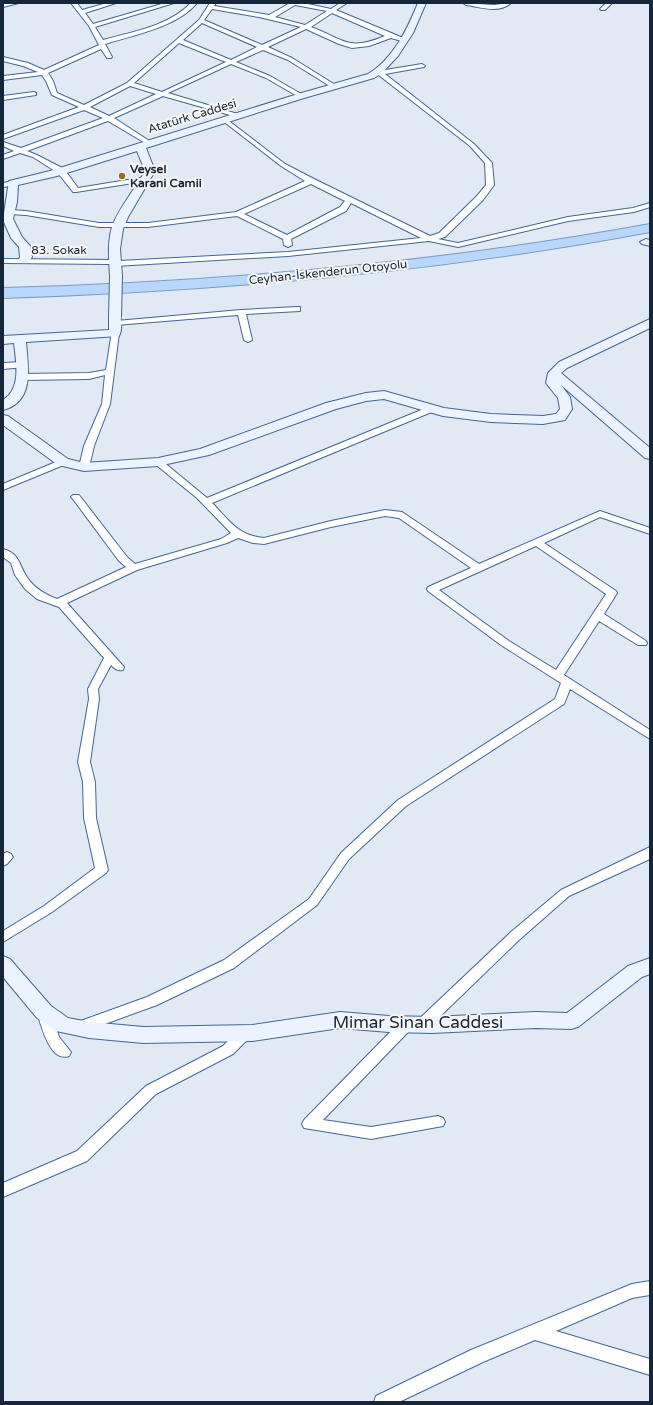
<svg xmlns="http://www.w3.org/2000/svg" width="653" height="1405" font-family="'Varela Round',sans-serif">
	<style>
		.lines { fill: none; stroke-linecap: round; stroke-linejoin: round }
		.street-casing { stroke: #416797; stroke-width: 2 }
		.secondary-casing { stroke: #416797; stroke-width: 2 }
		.highway-casing { stroke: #7f99ba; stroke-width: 2 }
		.street { fill: #fff; fill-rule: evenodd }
		.secondary { fill: #eaf3ff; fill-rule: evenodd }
		.highway { fill: #b8d7ff; fill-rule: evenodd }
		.secondary-bridge-casing { stroke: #416797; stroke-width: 14; stroke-linecap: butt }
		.secondary-bridge { stroke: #eaf3ff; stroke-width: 12 }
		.poi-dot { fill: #9c6d1f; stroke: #f6f6f6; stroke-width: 1.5 }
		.labels { text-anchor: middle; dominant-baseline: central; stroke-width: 4; stroke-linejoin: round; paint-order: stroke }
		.far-street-label { font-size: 12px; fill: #16263a; stroke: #f6f6f6 }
		.far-poi-label { font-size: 12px; font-weight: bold; fill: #16263a; stroke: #f6f6f6; text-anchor: start }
		.near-street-label { font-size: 17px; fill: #16263a; stroke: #f6f6f6 }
	</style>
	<rect width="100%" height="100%" fill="#e1e9f5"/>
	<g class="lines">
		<g class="street-casing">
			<g id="street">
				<path d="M3,3H19L3,7Z"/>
				<path d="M71,3H77L82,10L107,3H116L85,13L93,24L165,3H174L95,27L103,40C132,32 169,26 191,3H197C177,27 134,35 105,44L112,57L111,58H107L101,49L48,73L53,81L57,93L84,105L127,83L199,20L210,3H216L214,6L269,15L290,3H303L331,9L340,3H347L336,10L408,40L405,42L391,38L369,46L352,48L339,44L306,29L268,47L292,58L337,86V88H333L288,60L263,50L236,62L270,76L303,95V97H299L266,78L231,64L168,93L241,115V117H237L163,96L114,118L151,142V144H147L108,121L27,151L37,155L64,169L78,188L146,177L150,179L146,181L76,192H73L58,173L33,157L20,153L3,159V155L14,151L3,146V142L21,148L103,118L84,110L3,139V135L79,107L52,95L46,81L42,75L3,80V76L38,72L23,66L3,61V57L28,63L44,70L99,45L89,26ZM295,5L327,11L305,25L275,17ZM212,9L259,17L301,27L262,45L204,20ZM332,13L385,36C347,52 344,39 311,27ZM202,23L257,47L231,60L183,40ZM179,43L226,62L162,92L134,83ZM130,86L156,94L109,116L90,107Z"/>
				<path d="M463,3L494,5L511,3C499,14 480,7 466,5Z"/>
				<path d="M606,3H612L605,10H601L600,9Z"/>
				<path d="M422,64L425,66L424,67L385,74L474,144L492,163L494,185L483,200L445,237L438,239L458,243L568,217L633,208L650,203V207L634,212L568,221L458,247L429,241L288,256L115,266L111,264L3,263V259L115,260L119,261L288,252L421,238L351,203L346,211L291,239L292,245L288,247L284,245L283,239L237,216L148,227H99L26,215L10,214L6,212L10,210L26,211L99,223H148L236,212L305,181L281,166L223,121V119L225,118L285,164L314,179L430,236L439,233L477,196L486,185L485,163L470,146L376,73L379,71ZM311,184L345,201L340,207L287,235L244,214Z"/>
				<path d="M34,92L36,93V95L3,100V96Z"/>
				<path d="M13,181H16V185L3,187V183Z"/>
				<path d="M297,307H300V311L246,314L252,340L248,342L244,340L238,315L116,325L112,323L116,321L241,310Z"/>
				<path d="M112,331H118L119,333L110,404L94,446L89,467L84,470L79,467L84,446L102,404L105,375L89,379L22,380L18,377L22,374L89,373L106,370Z"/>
				<path d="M22,362L25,363L26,365L25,367L3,369V363Z"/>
				<path d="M431,406L434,407L435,409L434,411L212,503C229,520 238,536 264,538L331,521L385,510L402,512L479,564L600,511L650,528V534L600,517L544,543L616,591L617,593L604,614L646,641L647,643L646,645H638L599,621L564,675L650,730V739L570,689L564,704L406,806L349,859L317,905L234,968L157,1005L80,1033L75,1031L73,1027L75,1023L147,997L224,960L309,899L341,853L398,800L555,699L561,683L501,645L428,591L427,589L428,587L471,568L399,518L385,516L331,527L264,544L253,543L238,538L227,543L137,570L67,603L124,667L123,670C117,671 115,669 111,665L98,689L99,699L90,762L95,782L96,818L108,870L106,873L52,912L3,942V931L44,906L95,868L84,818L83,782L78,762L89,699L88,689L104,658L59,607L37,599L25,589L15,575L11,563L3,557V549C18,553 19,563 25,574C32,587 44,594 57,599L126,567L119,561L73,499L71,497L73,495H79L127,557L135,564L221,539L231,533L197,498L155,464L153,462L155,460H161L207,498ZM536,546L606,594L556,670L509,641L439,590Z"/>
				<path d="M63,459L66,460L68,462L66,464L3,490V484Z"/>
				<path d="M650,847V859L569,896L519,940L427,1029L422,1031L417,1029L415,1025L417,1021L511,932L561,890Z"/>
				<path d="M7,852L11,854L13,857L7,864L3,866V854Z"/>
				<path d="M44,1006L49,1008L59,1037L71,1052L69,1056C50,1063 41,1025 37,1012L39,1008Z"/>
				<path d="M406,1019L411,1021L413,1025L411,1029L323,1120L371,1127L438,1116L443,1118L445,1122L443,1126L371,1139L304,1128L302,1124L304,1120L401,1021Z"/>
				<path d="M245,1027L250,1029L252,1033L250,1037L233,1054L156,1094L87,1161L3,1197V1183L77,1151L146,1086L223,1046L240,1029Z"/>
				<path d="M650,1281V1295L632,1298L556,1331L650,1359V1375L535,1340L483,1362L399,1402H374L376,1396L471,1350L632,1284Z"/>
			</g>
		</g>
		<g class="secondary-casing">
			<g id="secondary">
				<path d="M418,3H426L413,33L398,56L382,73L374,78L304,98L146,148L155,171L128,217L123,229L120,249L122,276L120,278H112L110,276C109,259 107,240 113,224C121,205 135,189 145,171L137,151L57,176L18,185L17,202L13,219L22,237L30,246L32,257L28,263H20L18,261L20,257L19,247L11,238L3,220L9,181L50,171L298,94L368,74C393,59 407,30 418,3Z"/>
				<path d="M646,239L650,240V246L642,244L640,242Z"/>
				<path d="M115,313L119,314C122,319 122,331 119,336L26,342C28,367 35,402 3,410V400C22,388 16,362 14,343L3,344V336L109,330V317L111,314Z"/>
				<path d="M650,319V328L567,368L561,373L650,448V459L645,458L561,385L570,397L572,409L565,420L543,424L491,422L443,416L384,399L366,401L336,409L209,455L158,466L84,471L58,465L3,425V415L8,416L68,459L84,463L158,458L200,449L326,403L366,393L384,391L444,408L491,414L543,416L556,414L560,409L558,398L546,383L548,373L559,362Z"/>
				<path d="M3,956L10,959L51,1006L68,1018L89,1022L143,1027L252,1025L340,1012L389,1016L432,1017L536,1012L567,1013L628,966L650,958V974L642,977L578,1027L571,1029L536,1028L432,1033L389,1032L340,1028L252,1041L143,1043L89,1038L56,1031L37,1018L3,977Z"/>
			</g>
		</g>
		<g class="highway-casing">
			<path id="highway" d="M650,224V232C437,272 220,291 3,298V288C220,282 437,263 650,224Z"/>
		</g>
		<use href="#street" class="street"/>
		<use href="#secondary" class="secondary"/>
		<use href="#highway" class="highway"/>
		<g class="secondary-bridge-casing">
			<path id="secondary-bridge" d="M115,317L116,276"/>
		</g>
		<use href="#secondary-bridge" class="secondary-bridge"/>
	</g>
	<circle class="poi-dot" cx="122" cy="176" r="4"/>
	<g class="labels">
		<g class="far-street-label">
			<text transform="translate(192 116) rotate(-17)">Atatürk Caddesi</text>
			<text x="59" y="250">83. Sokak</text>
			<text transform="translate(328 272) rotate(-6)">Ceyhan-İskenderun Otoyolu</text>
		</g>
		<g class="far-poi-label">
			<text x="130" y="169">Veysel<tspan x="130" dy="14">Karani Camii</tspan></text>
		</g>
		<g class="near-street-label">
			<text x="418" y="1022">Mimar Sinan Caddesi</text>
		</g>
	</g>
	<rect width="653" height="1405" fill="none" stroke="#16263a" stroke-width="8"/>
</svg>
